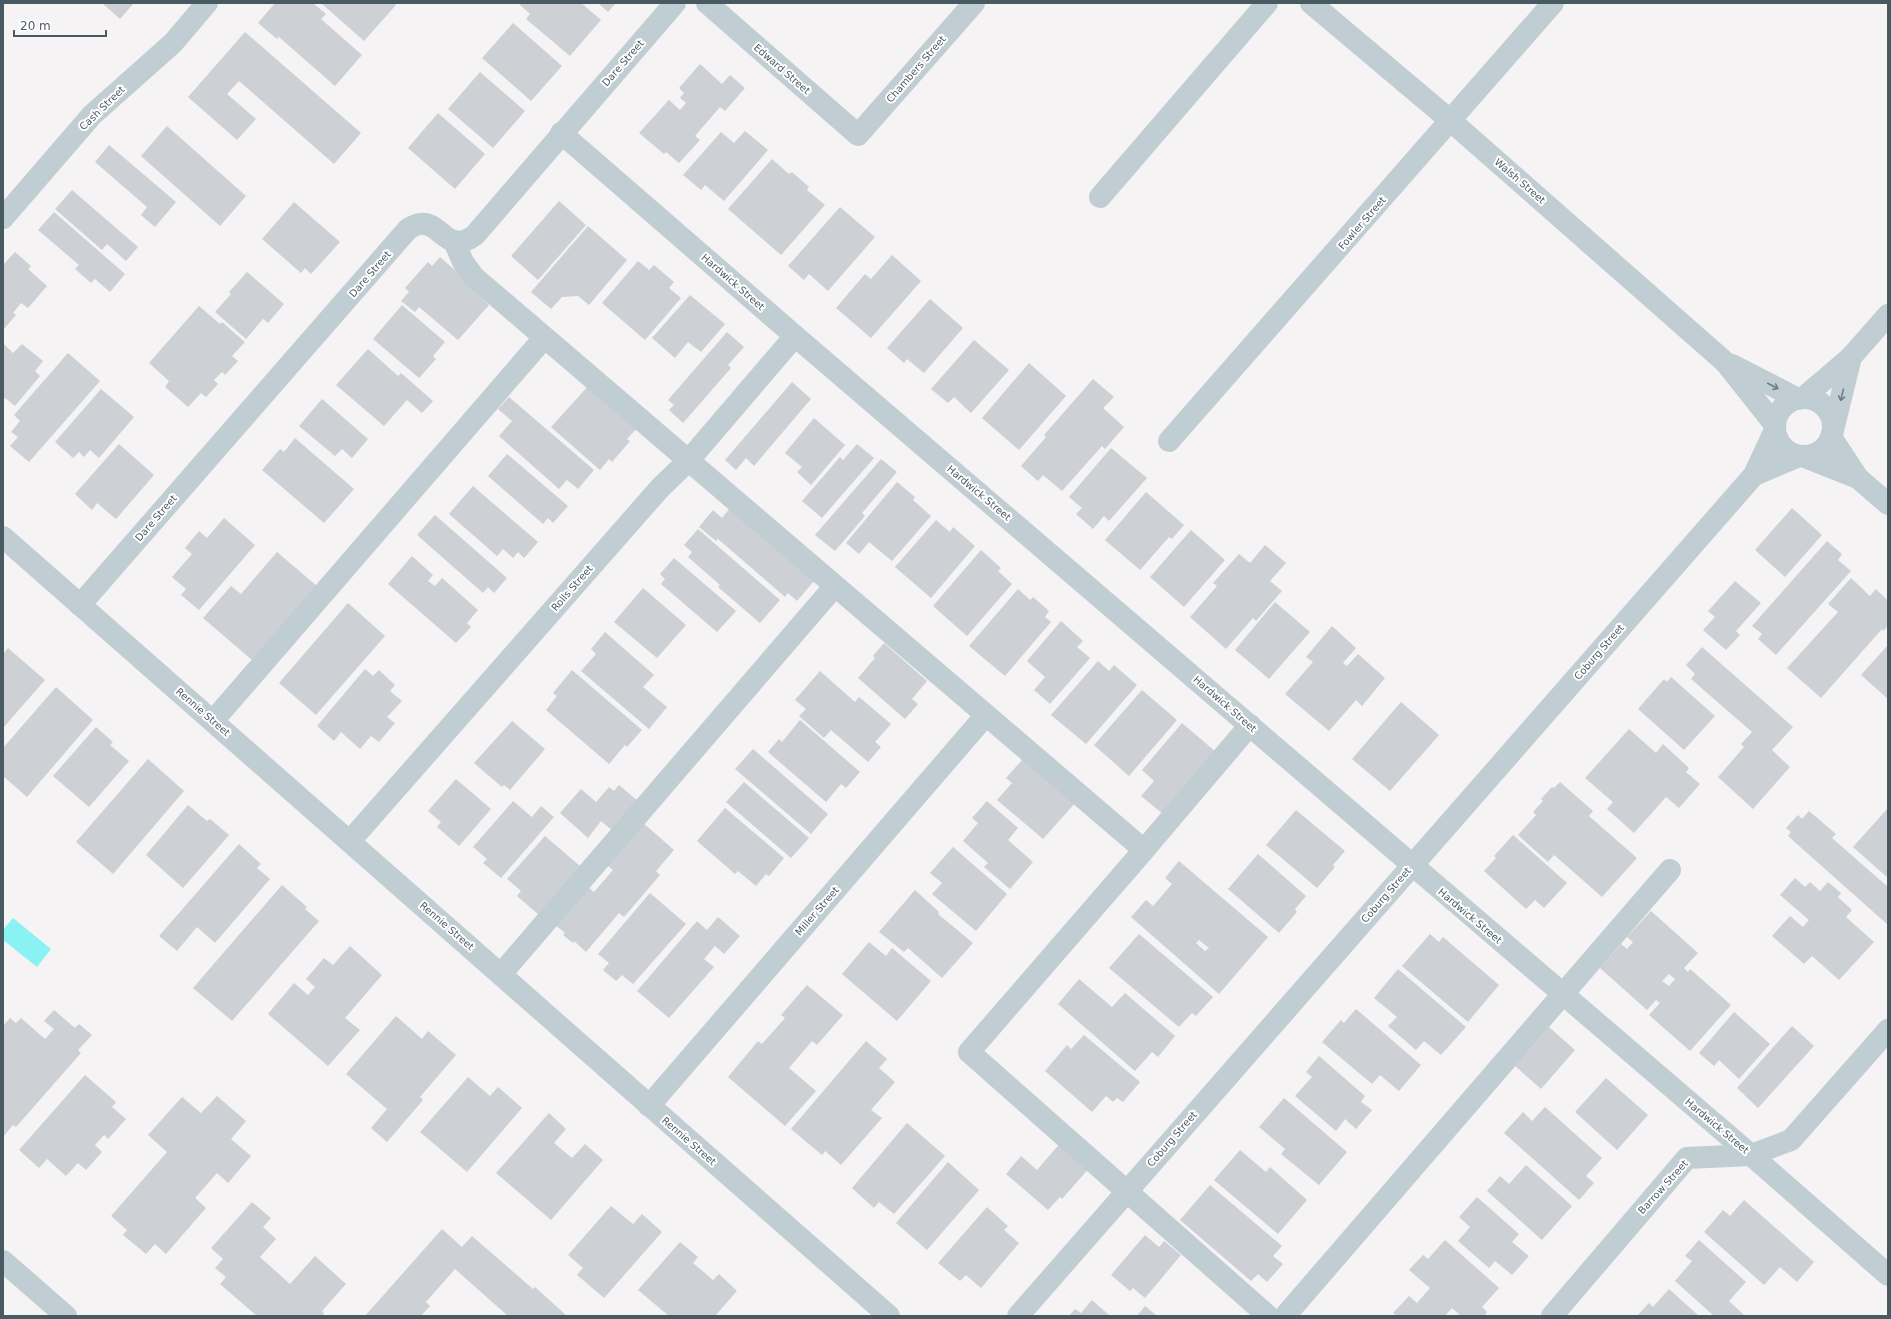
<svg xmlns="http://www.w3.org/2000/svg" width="1891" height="1319" font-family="'DejaVu Sans',sans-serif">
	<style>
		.water { fill: #8bf2f3 }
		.building { fill: #cdd1d5; fill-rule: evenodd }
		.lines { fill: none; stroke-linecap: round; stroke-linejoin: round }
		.minor { stroke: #c0cdd3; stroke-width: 22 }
		.oneway { stroke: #6d7d84 }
		.labels { text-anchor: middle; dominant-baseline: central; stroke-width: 4; stroke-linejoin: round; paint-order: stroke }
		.street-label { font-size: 10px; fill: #495b62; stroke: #fff }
	</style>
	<rect width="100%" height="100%" fill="#f5f3f3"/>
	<path class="water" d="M13,918L51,949L37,967L3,940V930Z"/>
	<g class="building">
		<path d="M102,3H134L120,19Z"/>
		<path d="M275,3H313L326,14L321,19L362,55L335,86L279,37L277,39L258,23Z"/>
		<path d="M321,3H393L396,5L364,41Z"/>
		<path d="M518,3H581L601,20L570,56L526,19L530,14Z"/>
		<path d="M598,3H616L608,12Z"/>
		<path d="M513,23L562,66L531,101L482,58Z"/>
		<path d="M245,32L361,133L334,164L239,81L227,94L256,119L237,140L188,97Z"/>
		<path d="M700,64L722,84L730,75L745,88L725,111L720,107L695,136L700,140L679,163L666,152L664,154L639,133L669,100L680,110L686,103L680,98L684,93L679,88Z"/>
		<path d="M480,72L525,111L493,148L448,109Z"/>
		<path d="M438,113L485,154L455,189L408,148Z"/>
		<path d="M167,126L246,196L220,226L141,156Z"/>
		<path d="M745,131L768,150L724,201L705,185L701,190L683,175L721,132L734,143Z"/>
		<path d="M109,145L176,202L155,227L141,215L147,207L95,162Z"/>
		<path d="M772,159L789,174L792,172L809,187L807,190L825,205L781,255L728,209Z"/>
		<path d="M72,190L138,247L126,261L107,244L102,250L55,209Z"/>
		<path d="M559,201L586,225L538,280L511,256Z"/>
		<path d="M294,202L340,242L311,274L305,268L301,273L262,239Z"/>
		<path d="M840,207L875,237L828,291L809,274L804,280L788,266Z"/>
		<path d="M54,212L125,274L110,292L95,279L91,283L75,269L79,265L38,230Z"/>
		<path d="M588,226L627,260L589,305L578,296L562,297L551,309L531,292Z"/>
		<path d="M15,252L31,266L28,269L47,286L28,308L21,303L13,313L16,315L3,330V265Z"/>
		<path d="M892,255L921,281L871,338L836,308L865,274L871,279Z"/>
		<path d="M440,257L479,291L477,293L489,305L458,340L419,307L415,312L401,301L409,292L405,288L428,262L432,266Z"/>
		<path d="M638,261L649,270L654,265L674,282L669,288L681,298L645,340L602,303Z"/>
		<path d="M247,272L284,304L268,323L263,319L246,339L215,312L231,294L229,292Z"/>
		<path d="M690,295L725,324L701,352L688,342L675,358L652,338Z"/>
		<path d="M930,299L963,328L924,373L907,359L904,363L887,348Z"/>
		<path d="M402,305L445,342L433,356L436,359L419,378L373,339Z"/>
		<path d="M199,306L220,324L222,322L245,342L232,356L238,361L225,375L222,372L214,380L218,384L206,397L201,393L188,407L165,387L169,381L149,363Z"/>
		<path d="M727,332L744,347L728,365L731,368L683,423L669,410L674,405L668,400Z"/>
		<path d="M974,340L1009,370L971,413L954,397L948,403L931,389Z"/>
		<path d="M3,343L13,353L22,344L43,361L35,371L40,376L15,406L5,398L3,400Z"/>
		<path d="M368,349L398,376L401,373L433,401L422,413L407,400L384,426L336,385Z"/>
		<path d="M68,353L100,381L29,462L10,446L18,437L11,432L20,421L14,415Z"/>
		<path d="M1029,363L1066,396L1019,450L982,418Z"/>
		<path d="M1093,379L1114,397L1103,408L1124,427L1105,449L1102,446L1062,491L1043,475L1038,481L1021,466L1046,437L1044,435Z"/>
		<path d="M792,382L811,399L754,466L746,458L736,470L725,460Z"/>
		<path d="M590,384L638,427L627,439L630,441L612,462L609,459L600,470L551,427Z"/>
		<path d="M101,389L134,417L99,458L90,450L84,457L79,452L73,458L55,442Z"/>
		<path d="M509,397L594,470L578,489L567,480L559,489L499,436L512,421L498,409Z"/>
		<path d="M322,399L368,439L352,458L342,449L335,456L299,426Z"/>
		<path d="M814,418L845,445L811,485L797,472L802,467L785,453Z"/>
		<path d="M295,438L354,489L324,523L262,470L280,449L284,452Z"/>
		<path d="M119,444L154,475L116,519L97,503L92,510L75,494Z"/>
		<path d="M857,444L874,458L822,518L802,501L840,457L843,460Z"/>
		<path d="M1111,448L1147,478L1109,521L1104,516L1093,529L1076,514L1082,508L1069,497Z"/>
		<path d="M507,454L568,506L553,523L548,518L543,524L488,476Z"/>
		<path d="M881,459L897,472L862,513L865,516L835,551L815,535Z"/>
		<path d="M897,482L915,497L913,500L931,516L892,561L869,542L859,554L846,543Z"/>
		<path d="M473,486L538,542L524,558L518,552L513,558L503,549L497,556L449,514Z"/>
		<path d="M1146,492L1184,525L1172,539L1169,537L1140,570L1105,540Z"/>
		<path d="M730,508L814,581L797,601L788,593L785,597L718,539L716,541L699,527L713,510L722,518Z"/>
		<path d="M1792,508L1822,535L1785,577L1755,550Z"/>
		<path d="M435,515L507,578L494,593L488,587L483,593L417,535Z"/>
		<path d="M224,518L255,545L199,610L181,595L186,589L172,577L192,554L185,548L199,531L207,538Z"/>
		<path d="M936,520L950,532L953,527L975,546L931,598L895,567Z"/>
		<path d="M698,529L780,600L760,623L718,587L720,585L688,557L692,552L684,545Z"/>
		<path d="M1191,530L1225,560L1184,607L1150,577Z"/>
		<path d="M1827,541L1842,554L1838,560L1851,571L1776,655L1758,639L1762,634L1752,626Z"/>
		<path d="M1265,545L1286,563L1270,581L1282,591L1256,621L1253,618L1226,649L1190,617L1217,586L1213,583L1239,554L1250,563Z"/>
		<path d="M981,550L1001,568L998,571L1012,584L967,636L933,606Z"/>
		<path d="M277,552L317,586L252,660L203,618L231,586L241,594Z"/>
		<path d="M412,556L433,575L428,581L435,586L442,578L478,610L467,623L471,627L456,643L388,584Z"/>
		<path d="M674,558L736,611L717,632L661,584L665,579L660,574Z"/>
		<path d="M1851,578L1870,596L1876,589L1888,601V626L1883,631L1882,629L1821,698L1787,668L1838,612L1828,604Z"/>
		<path d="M1735,581L1761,603L1736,631L1740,635L1726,650L1703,630L1715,617L1708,611Z"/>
		<path d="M643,588L686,625L657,658L614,622Z"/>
		<path d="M1018,589L1030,600L1033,597L1049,611L1045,617L1051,622L1005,676L969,646Z"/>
		<path d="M1275,602L1310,632L1269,679L1235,650Z"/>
		<path d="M348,603L385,636L316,715L279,683Z"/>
		<path d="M1061,621L1083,641L1077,647L1090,658L1050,704L1034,690L1045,677L1027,661Z"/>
		<path d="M1332,626L1356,648L1343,663L1347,666L1358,654L1385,678L1362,706L1356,700L1329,731L1285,694L1313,662L1306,657Z"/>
		<path d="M605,632L654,675L643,687L667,707L649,729L581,671L596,654L591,649Z"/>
		<path d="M884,643L927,681L912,699L918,704L905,719L858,678L875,658L873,656Z"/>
		<path d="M1888,645V699L1861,675Z"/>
		<path d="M1702,647L1793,727L1772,750L1790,767L1753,809L1718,777L1744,747L1741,744L1752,732L1691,679L1695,674L1686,665Z"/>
		<path d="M8,648L45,680L3,728V654Z"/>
		<path d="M1098,661L1109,671L1114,665L1137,685L1086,744L1051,715Z"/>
		<path d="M365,669L373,676L379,670L395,685L390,691L402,701L387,717L395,723L379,742L371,736L360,749L341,732L334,741L317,726Z"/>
		<path d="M572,670L642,730L627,747L625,745L609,764L546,710L557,696L553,693Z"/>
		<path d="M820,671L855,702L859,697L891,724L875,742L881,747L868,762L831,730L824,738L799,716L806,709L795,700Z"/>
		<path d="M1671,677L1715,716L1684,750L1638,709L1664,679L1667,682Z"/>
		<path d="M56,687L93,720L27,797L3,776V748Z"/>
		<path d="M1142,690L1177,720L1129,776L1094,745Z"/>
		<path d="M1401,702L1439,735L1390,791L1352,759Z"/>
		<path d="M800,720L860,772L846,788L841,784L826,802L768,752L779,739L782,742Z"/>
		<path d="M512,721L545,749L510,790L504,785L502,787L474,763Z"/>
		<path d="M1182,723L1216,752L1163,814L1141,796L1154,781L1142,770Z"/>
		<path d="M96,727L113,742L110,745L129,761L89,807L53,776Z"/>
		<path d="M1629,729L1656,753L1663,744L1689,768L1686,772L1700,784L1679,808L1666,797L1634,833L1607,809L1613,802L1585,778Z"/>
		<path d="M753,749L828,814L811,834L735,769Z"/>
		<path d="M148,759L184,791L113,874L76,842Z"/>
		<path d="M1023,759L1075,803L1043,839L997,800L1012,783L1006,778Z"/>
		<path d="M456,779L491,809L459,846L437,827L441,822L428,811Z"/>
		<path d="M744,782L809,838L791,858L726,802Z"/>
		<path d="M1560,782L1593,811L1589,816L1637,858L1602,897L1554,855L1548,862L1518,835L1536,815L1533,812L1543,801L1541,799L1552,787L1554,788Z"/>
		<path d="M619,785L639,802L614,832L601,821L588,838L560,813L581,789L596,802L609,787L614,791Z"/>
		<path d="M513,801L532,817L541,806L554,817L501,878L483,863L487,859L473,847Z"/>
		<path d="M987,801L1018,828L1008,840L1033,862L1010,889L984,867L988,863L963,841L978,823L972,818Z"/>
		<path d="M188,805L207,821L210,819L229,835L183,888L146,855Z"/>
		<path d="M725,808L784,858L769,876L766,874L756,886L738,871L735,874L697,841Z"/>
		<path d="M1888,808V878L1853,847Z"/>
		<path d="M1296,810L1345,851L1333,865L1335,867L1317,888L1266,845Z"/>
		<path d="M1809,811L1836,834L1832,838L1888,887V925L1788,836L1791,832L1786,828L1798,815L1802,819Z"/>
		<path d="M642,822L674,850L656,871L660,875L624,917L619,913L586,952L574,941L573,943L563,935L565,933L554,924L587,886L594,892L613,870L606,864Z"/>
		<path d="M1513,835L1567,883L1544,908L1535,900L1526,909L1484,871L1496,858L1494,856Z"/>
		<path d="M545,836L580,866L539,915L517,896L521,891L507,879Z"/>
		<path d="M239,844L261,864L257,868L270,879L215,943L197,927L177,951L159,936Z"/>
		<path d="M953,847L1007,894L976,931L932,894L942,883L930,873Z"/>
		<path d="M1258,854L1306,896L1295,909L1297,912L1279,933L1228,889Z"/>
		<path d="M1179,861L1268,937L1219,994L1131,917L1146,900L1153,906L1172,884L1165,878ZM1199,940L1209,948L1205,951L1196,943Z"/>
		<path d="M1795,878L1805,887L1810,882L1820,891L1828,882L1841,893L1838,897L1852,910L1846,917L1874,942L1839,980L1812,956L1804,964L1772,936L1790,916L1803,927L1809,920L1780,895Z"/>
		<path d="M282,885L307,907L305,909L319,921L232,1021L193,988Z"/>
		<path d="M915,890L939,912L938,914L973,943L942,978L908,948L904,952L879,932Z"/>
		<path d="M650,893L686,924L633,984L622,975L616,981L603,970L609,963L598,954Z"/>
		<path d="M1651,911L1698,953L1684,968L1688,972L1690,969L1731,1005L1690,1051L1649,1015L1660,1003L1656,1000L1647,1010L1600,968L1621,944L1627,949L1633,942L1627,937ZM1669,974L1675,979L1669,986L1662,981Z"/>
		<path d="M718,917L740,936L724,954L715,946L704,959L714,967L669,1018L637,991L697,921L707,930Z"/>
		<path d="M1139,934L1213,997L1196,1016L1192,1013L1179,1027L1109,968Z"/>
		<path d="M1430,934L1439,942L1443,937L1499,985L1468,1022L1402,966Z"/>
		<path d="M869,942L886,956L892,948L931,981L897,1021L842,974Z"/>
		<path d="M350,946L382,975L345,1018L360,1030L328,1066L268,1014L294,983L308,995L315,987L306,979L324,958L333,965Z"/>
		<path d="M1398,969L1466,1027L1441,1055L1424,1041L1416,1050L1388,1026L1397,1017L1374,998Z"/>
		<path d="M1079,979L1112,1007L1125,993L1175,1036L1158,1057L1152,1052L1135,1071L1058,1004Z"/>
		<path d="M807,985L843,1015L817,1045L812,1041L789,1068L816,1091L785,1126L728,1077L758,1041L762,1044L785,1018L781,1015Z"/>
		<path d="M1356,1009L1421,1065L1399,1091L1380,1075L1372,1084L1322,1042L1341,1020L1344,1023Z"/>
		<path d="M54,1010L75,1028L79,1024L92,1035L78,1050L81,1053L16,1127L13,1125L3,1137V1026L10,1018L16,1023L21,1018L45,1039L54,1029L44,1021Z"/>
		<path d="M1734,1012L1770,1044L1739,1079L1719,1060L1714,1066L1699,1053Z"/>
		<path d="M396,1016L422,1039L428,1031L456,1055L420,1097L423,1100L387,1142L371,1128L387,1109L346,1074Z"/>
		<path d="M1792,1026L1814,1046L1758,1108L1737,1088Z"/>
		<path d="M1549,1027L1575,1050L1541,1089L1515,1066Z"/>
		<path d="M1084,1035L1140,1082L1123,1102L1117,1098L1113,1102L1106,1096L1092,1112L1045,1071L1067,1045L1071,1049Z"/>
		<path d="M866,1041L887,1059L879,1068L895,1082L871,1110L882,1118L841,1165L825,1151L822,1155L791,1129Z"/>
		<path d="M1319,1056L1365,1096L1361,1102L1372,1110L1356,1129L1345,1119L1336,1131L1295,1096L1312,1077L1306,1072Z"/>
		<path d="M85,1075L116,1102L112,1107L126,1119L108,1139L104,1135L95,1145L102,1152L86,1170L78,1163L66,1176L47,1159L39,1168L19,1150Z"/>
		<path d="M468,1077L490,1096L498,1087L522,1108L467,1172L420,1132Z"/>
		<path d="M1606,1078L1648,1115L1617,1150L1575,1112Z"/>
		<path d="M217,1096L246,1121L231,1139L251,1156L228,1183L217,1173L195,1198L206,1208L166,1254L155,1244L146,1254L123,1235L127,1230L111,1216L167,1152L148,1135L182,1097L201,1113Z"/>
		<path d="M1284,1098L1347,1152L1319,1185L1281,1154L1285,1149L1259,1127Z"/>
		<path d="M1545,1107L1602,1158L1586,1176L1594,1183L1579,1200L1504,1133L1523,1112L1532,1121Z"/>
		<path d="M549,1113L566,1129L554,1143L572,1158L585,1144L603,1160L551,1220L496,1173Z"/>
		<path d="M907,1123L945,1156L894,1214L879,1202L874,1208L852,1188Z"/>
		<path d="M1062,1141L1091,1166L1062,1199L1060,1197L1048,1210L1006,1174L1021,1156L1037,1170Z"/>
		<path d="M1240,1150L1266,1172L1270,1167L1307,1200L1278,1234L1214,1180Z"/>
		<path d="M948,1162L979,1190L927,1250L896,1223Z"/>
		<path d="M1526,1165L1572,1206L1542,1240L1487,1191L1500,1176L1509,1184Z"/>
		<path d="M1210,1185L1282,1246L1273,1256L1283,1264L1267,1282L1258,1274L1251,1281L1180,1220Z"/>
		<path d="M1477,1197L1519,1234L1512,1242L1529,1256L1512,1275L1495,1261L1489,1268L1458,1241L1470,1227L1459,1217Z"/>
		<path d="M1744,1200L1814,1262L1797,1282L1780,1267L1764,1285L1704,1232L1723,1210L1730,1216Z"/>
		<path d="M252,1202L271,1218L263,1227L276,1239L260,1257L290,1284L315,1256L346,1284L322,1311L324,1313L322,1316H257L220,1284L226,1277L215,1268L223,1259L211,1248Z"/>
		<path d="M611,1206L633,1224L642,1214L662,1232L604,1298L577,1275L583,1268L568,1255Z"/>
		<path d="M987,1207L1008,1226L1004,1230L1019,1243L981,1288L966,1275L960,1281L938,1263Z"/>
		<path d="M442,1229L462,1247L472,1236L533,1289L535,1287L567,1316H508L455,1269L426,1302L430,1306L421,1316H365Z"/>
		<path d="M1145,1235L1159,1247L1164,1241L1181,1255L1145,1298L1133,1288L1130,1291L1111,1275Z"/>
		<path d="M1445,1240L1499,1288L1482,1307L1487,1312L1484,1316H1461L1452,1308L1445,1316H1397L1393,1313L1409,1296L1417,1303L1430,1288L1409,1270L1423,1255L1428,1259Z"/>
		<path d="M1699,1240L1746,1282L1729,1301L1744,1315L1743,1316H1714L1675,1281L1692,1261L1685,1256Z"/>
		<path d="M680,1242L698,1257L693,1263L713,1280L719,1274L737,1291L715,1316H669L638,1290Z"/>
		<path d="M1669,1289L1699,1316H1637L1649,1303L1653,1307Z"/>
		<path d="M1092,1300L1110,1316H1069L1075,1309L1081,1313Z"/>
		<path d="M1145,1306L1157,1316H1137Z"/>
	</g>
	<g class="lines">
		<g class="minor">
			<path d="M707,3L858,135L974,3"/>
			<path d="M1311,3L1451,121L1725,362L1775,425"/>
			<path d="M561,133L795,336L1751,1155L1888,1275"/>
			<path d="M1100,197L1267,3"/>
			<path d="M3,218L92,115L173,43L207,3"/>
			<path d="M454,241L463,262L474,277L1144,850L1250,725"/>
			<path d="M1732,365L1798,399"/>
			<path d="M1803,398L1851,357L1888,315"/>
			<circle cx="1804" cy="427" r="29"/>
			<path d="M1833,430L1851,357"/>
			<path d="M1831,437L1858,478L1888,504"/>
			<path d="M1169,441L1553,3"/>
			<path d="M1805,457L1858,478"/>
			<path d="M1754,475L1799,456"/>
			<path d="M3,537L889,1316"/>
			<path d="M80,605L408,229C412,227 416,224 420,224C441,221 447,256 475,235L675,3"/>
			<path d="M213,721L544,338"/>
			<path d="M350,841L660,488L689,460L795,336"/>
			<path d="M1144,850L969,1052L1268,1316"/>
			<path d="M501,974L834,587"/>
			<path d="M649,1106L986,715"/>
			<path d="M3,1261L66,1316"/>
			<path d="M1018,1316L1754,475L1775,430"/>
			<path d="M1285,1316L1670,870"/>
			<path d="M1552,1316L1687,1158L1751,1155L1791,1140L1888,1030"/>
		</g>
	</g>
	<defs><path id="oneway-shaft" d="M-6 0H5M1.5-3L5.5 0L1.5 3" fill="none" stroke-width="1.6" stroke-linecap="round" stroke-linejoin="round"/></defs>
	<g class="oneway">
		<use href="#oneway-shaft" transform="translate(1773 386) rotate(27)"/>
		<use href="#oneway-shaft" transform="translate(1842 395) rotate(104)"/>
	</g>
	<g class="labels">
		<g class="street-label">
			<text transform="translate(623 63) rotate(-49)">Dare Street</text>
			<text transform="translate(782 69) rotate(41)">Edward Street</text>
			<text transform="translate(916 69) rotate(-49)">Chambers Street</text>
			<text transform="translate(102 108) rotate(-44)">Cash Street</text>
			<text transform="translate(1520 181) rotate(41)">Walsh Street</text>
			<text transform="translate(1362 223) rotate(-49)">Fowler Street</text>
			<text transform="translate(370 274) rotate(-49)">Dare Street</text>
			<text transform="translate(733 282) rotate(41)">Hardwick Street</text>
			<text transform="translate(979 493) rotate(40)">Hardwick Street</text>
			<text transform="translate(156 518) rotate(-49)">Dare Street</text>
			<text transform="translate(572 588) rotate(-49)">Rolls Street</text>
			<text transform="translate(1599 652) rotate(-49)">Coburg Street</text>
			<text transform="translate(1225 704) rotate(41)">Hardwick Street</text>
			<text transform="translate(203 712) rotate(41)">Rennie Street</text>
			<text transform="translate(1386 895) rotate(-49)">Coburg Street</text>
			<text transform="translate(817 911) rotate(-49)">Miller Street</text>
			<text transform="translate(1470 916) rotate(40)">Hardwick Street</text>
			<text transform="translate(447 926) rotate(41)">Rennie Street</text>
			<text transform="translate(1717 1126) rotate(40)">Hardwick Street</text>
			<text transform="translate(1172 1139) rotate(-49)">Coburg Street</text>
			<text transform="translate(689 1141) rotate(41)">Rennie Street</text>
			<text transform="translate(1663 1187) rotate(-48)">Barrow Street</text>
		</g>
	</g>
	<rect width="1891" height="1319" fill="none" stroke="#495b62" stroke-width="8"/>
	<path d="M14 30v6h92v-6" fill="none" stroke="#495b62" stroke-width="2"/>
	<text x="20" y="30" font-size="12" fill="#495b62" stroke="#ffffff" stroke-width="3" paint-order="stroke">20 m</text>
</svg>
